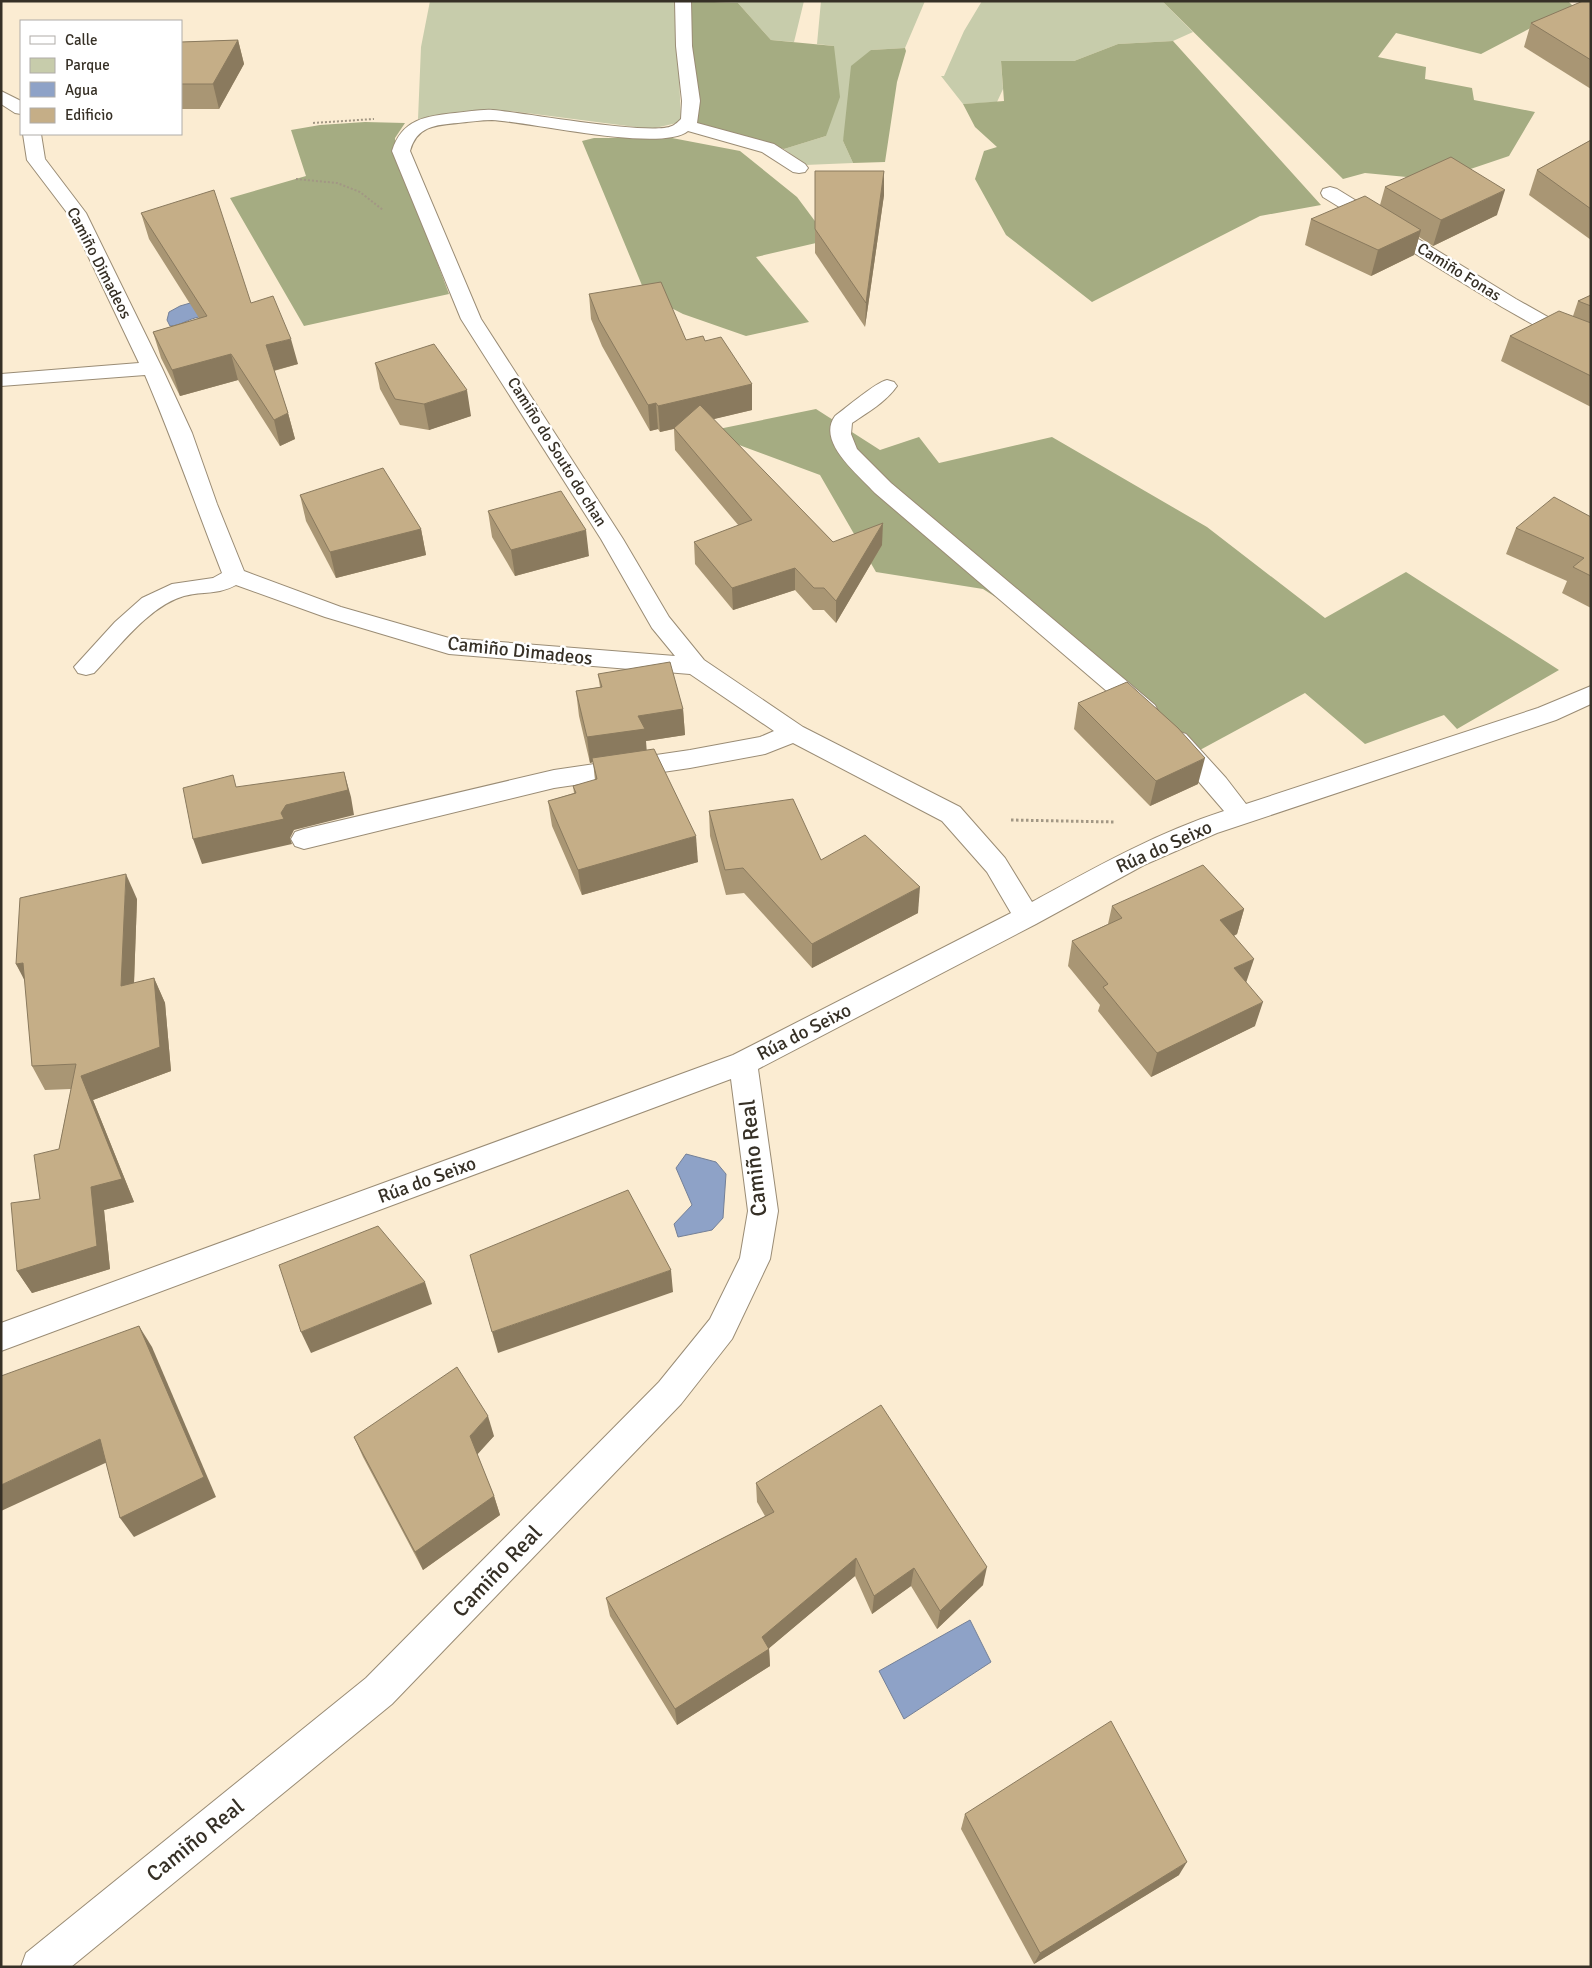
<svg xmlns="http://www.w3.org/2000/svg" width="1592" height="1968" font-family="Signika,sans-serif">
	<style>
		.green { fill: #c7ccab }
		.forest { fill: #a5ac82 }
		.water { fill: #8ea2c7; stroke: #748097 }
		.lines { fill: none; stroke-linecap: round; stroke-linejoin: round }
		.street-casing { stroke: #9a8c75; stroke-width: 2 }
		.path-far1 { stroke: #a29784; stroke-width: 2; stroke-dasharray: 2 2; stroke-linecap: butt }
		.path { stroke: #a29784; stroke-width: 3; stroke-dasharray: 2.5 2.5; stroke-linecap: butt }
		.street { fill: #fff; fill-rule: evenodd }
		.wall { fill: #a99674 }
		.shaded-wall { fill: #8a7a5e }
		.building { fill: #c5ae87; stroke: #8a7a5e }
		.labels { text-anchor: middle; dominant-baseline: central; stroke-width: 5; stroke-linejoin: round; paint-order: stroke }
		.far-street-label { font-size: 16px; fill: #363026; stroke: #fff }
		.street-label { font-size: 19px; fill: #363026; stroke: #fff }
		.near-street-label { font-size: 22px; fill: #363026; stroke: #fff }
	</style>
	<rect width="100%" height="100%" fill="#fbecd2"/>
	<g class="green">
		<path d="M430,1H676L681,122L651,129L511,111L450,114L418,119L421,47Z"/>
		<path d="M690,1H804L794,42L771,40L738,3Z"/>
		<path d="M821,1H925L905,48L871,50L843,141L853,163L805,165L784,149L826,136L834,46L817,44Z"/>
		<path d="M982,1H1162L1193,32L1173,41L1118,44L1074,61H1001L1003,89L997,102L963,104L941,76H944L964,31Z"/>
	</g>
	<g class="forest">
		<path d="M690,1L738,3L771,40L834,46L840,97L826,136L784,149L697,123Z"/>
		<path d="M1162,1H1568L1573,6L1481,54L1396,33L1378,57L1426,67L1425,79L1472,88L1474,100L1535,112L1509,156L1438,180L1365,173L1343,179Z"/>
		<path d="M1173,41L1321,205L1260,216L1092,302L1006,235L975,179L984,151L997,147L975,127L963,104L1004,101L1001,61H1074L1118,44Z"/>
		<path d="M905,48L906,51L897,82L885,162L853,163L843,141L851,66L871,50Z"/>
		<path d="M365,122L405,123L395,138V150L449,294L304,326L230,198L306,176L291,130L320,125Z"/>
		<path d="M594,138H672L740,151L797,197L829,240L756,257L809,322L746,336L683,314L646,295L582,141Z"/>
		<path d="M816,409L880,450L919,437L939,463L1052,437L1207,527L1325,618L1406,572L1559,670L1457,729L1444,715L1365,744L1305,693L1200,750L1107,668L983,589L876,572L820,475L704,432Z"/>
	</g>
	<g class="water">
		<path d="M197,301L199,317C188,319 180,326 170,326L167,320L169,312L180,306Z"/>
		<path d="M686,1154L716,1162L726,1174L723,1218L712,1230L678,1237L674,1224L692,1205L676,1168Z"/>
		<path d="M970,1620L991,1662L904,1719L879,1671Z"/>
	</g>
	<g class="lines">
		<g class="street-casing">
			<g id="street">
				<path d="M675,1H691L692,46L700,101L697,123L774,144L805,164L808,168L805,172L799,173L793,172L762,152L688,131C661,153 531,122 492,120C481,120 469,122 458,123C435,125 417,126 410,151L481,319L623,539L669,617L704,660L803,727L960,807L1005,858L1032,902C1094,868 1156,833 1224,811L1168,746L1165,740L1168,734L1177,731L1186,734L1226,778L1246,804L1538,708L1591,686V704L1556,720L1217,833L1144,865L1036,924L758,1069L778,1211L770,1259L732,1339L681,1404L392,1704L71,1967H21L26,1953L366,1678L659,1382L710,1319L740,1258L748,1211L731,1079L1,1351V1323L733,1055L1011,913L987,872L942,821L793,743L765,754L690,768L554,788L304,849L295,846L291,839L295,832L304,829L554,770L690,750L760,737L774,731L690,674L449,654L325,617L236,585C218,595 203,591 184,596C149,606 119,647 94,673L86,675L78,673L74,667L115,622L142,598L172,584L213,578L222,573C196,507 173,440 145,375L1,386V374L139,363L68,214L27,160L23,134H41L45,159L86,213L162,368L192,433L217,504L244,571L341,607L449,638L675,656L652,628L601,539L461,319L392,151C402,119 426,116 455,113C468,112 481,109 493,110C525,113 652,136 672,126C675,125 679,121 681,119L682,101L676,46Z"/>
				<path d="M1,91L21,101V114L15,113L1,104Z"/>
				<path d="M1330,187L1337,189L1516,299L1571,330L1591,338V352L1557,338L1502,307L1323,197L1321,193L1323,189Z"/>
				<path d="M887,380L894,382L897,386C886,402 868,412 852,423L851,434L857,449L891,483L1155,705L1158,711L1155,717L1146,720L1137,717L875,493C859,475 816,442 835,416C846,408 876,382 887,380Z"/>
			</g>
		</g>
		<g class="path-far1">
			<path d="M313,123L374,119"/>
			<path d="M296,179L337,183L360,192L383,210"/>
		</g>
		<path class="path" d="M1011,820L1115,822"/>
		<use href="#street" class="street"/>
	</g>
	<g class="wall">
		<path d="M1591,1V89L1524,47L1531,23Z"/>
		<path d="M238,40L244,64L219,109H181V42Z"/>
		<path d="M1591,140V240L1529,195L1537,170Z"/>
		<path d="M815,171H884V195L865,327L815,253Z"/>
		<path d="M1385,187L1497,215L1433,246L1419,237L1414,255L1371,276L1305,245L1311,219L1380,205Z"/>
		<path d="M141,213L251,303L298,364L274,371L288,413L295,439L280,446L238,380L180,396L161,358L153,332L199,318L149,239Z"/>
		<path d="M589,294L686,340L705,341L752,384V410L713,419L833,542L882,545L836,623L824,610H813L795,590L733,610L695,564L694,542L739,526L675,450L674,429L660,432L658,429L650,431L602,346L591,319Z"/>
		<path d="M1591,295V407L1501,361L1510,336L1573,316L1578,301Z"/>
		<path d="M375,363L471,416L429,430L400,425L380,389Z"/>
		<path d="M300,495L421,529L426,555L336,578L306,521Z"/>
		<path d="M488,511L589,556L515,576L492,537Z"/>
		<path d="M1591,517V608L1562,593L1567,581L1506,554L1516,528Z"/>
		<path d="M598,674L683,709L685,735L646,741V750L698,862L582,895L552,826L548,801L574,793L573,786L595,780L593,762L590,763L579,716L576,691L600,687Z"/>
		<path d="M1078,703L1198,784L1150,806L1074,729Z"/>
		<path d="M709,811L821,860L918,913L812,968L744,893L726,895L710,836Z"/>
		<path d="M137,899L134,983L154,978L165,1003L171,1071L93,1100L134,1202L104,1210L110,1269L32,1293L17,1271L40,1199L59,1149L71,1089L45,1090L32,1066L25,979L16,964Z"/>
		<path d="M1112,906L1244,909L1237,934L1234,936L1246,983L1255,1026L1151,1077L1098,1011L1100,1005L1068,966L1072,941L1108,924Z"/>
		<path d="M494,1436L477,1454L494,1496L500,1515L423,1570L363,1457L354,1437Z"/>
		<path d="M756,1483L983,1585L937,1629L911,1586L872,1614L855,1576L769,1648L770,1666L677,1725L610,1616L606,1598L765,1516L757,1502Z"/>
		<path d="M965,1814L1179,1875L1034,1964L961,1829Z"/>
	</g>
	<g class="shaded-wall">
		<path d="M238,40L244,64L219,109L213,84Z"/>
		<path d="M884,171V195L865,327L866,303Z"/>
		<path d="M1505,190L1497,215L1433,246L1441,220Z"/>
		<path d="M1421,230L1414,255L1371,276L1378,250Z"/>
		<path d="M291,339L298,364L272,371L266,345Z"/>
		<path d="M231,354L238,380L180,396L172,370Z"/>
		<path d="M752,384V410L660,432L658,406Z"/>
		<path d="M467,390L471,416L429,430L424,404Z"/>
		<path d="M656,403L658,429L650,431L648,405Z"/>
		<path d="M288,413L295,439L280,446L274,420Z"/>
		<path d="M883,523L882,545L836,623V601Z"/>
		<path d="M421,529L426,555L336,578L330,552Z"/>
		<path d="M586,530L589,556L515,576L511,550Z"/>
		<path d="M795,568V590L733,610L732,588Z"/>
		<path d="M683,709L685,735L646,741L647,754L592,758L593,762L590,763L587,737L638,716Z"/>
		<path d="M1205,758L1198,784L1150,806L1156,781Z"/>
		<path d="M344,772L351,797L354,815L294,830L290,838L292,844L202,864L193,839L286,805Z"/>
		<path d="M696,836L698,862L582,895L578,870Z"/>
		<path d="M126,874L137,899L133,1010L121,986Z"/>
		<path d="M920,887L918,913L812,968V944Z"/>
		<path d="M1244,909L1237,934L1213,945L1220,920Z"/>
		<path d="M1254,959L1246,983L1234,968Z"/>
		<path d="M23,963L29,989L16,964Z"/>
		<path d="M154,978L165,1003L171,1071L93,1100L134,1202L104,1210L110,1269L32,1293L17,1271L91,1187L81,1076Z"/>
		<path d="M1263,1002L1255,1026L1151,1077L1157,1053Z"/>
		<path d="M671,1270L673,1292L498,1353L492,1332Z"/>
		<path d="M425,1282L432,1304L311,1353L301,1332Z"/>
		<path d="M139,1326L152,1347L216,1497L134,1537L120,1518Z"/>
		<path d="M488,1416L494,1436L476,1456L470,1436Z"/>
		<path d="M100,1439L114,1459L1,1511V1485Z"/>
		<path d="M494,1496L500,1515L423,1570L415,1552Z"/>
		<path d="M856,1558L855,1576L767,1650L769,1649L770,1666L677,1725L675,1709Z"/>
		<path d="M987,1567L983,1585L937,1629L940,1611Z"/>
		<path d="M914,1568L911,1586L872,1614L874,1596Z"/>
		<path d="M1187,1862L1179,1875L1034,1964L1040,1953Z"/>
	</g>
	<g class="building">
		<path d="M1583,1H1591V60L1531,23Z"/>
		<path d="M238,40L213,84H181V42Z"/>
		<path d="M1591,140V209L1537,170Z"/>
		<path d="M1451,157L1505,190L1441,220L1385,187Z"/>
		<path d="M815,171H884L866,303L815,229Z"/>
		<path d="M214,190L251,303L273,296L291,339L266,345L288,413L274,420L231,354L172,370L153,332L207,316L141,213Z"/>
		<path d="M1365,196L1421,230L1378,250L1311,219Z"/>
		<path d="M661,282L686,340L703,336L705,341L721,337L752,384L658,406L656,403L648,405L599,320L589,294Z"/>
		<path d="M1591,295V306L1578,301Z"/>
		<path d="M1559,311L1591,323V376L1510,336Z"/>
		<path d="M434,344L467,390L424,404L395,399L375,363Z"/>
		<path d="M700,405L833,542L883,523L836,601L824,588H814L795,568L732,588L694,542L752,520L674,428Z"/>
		<path d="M383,468L421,529L330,552L300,495Z"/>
		<path d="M561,491L586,530L511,550L488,511Z"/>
		<path d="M1554,497L1591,517V576L1573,567L1584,558L1516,528Z"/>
		<path d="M670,662L683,709L638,716L645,729L587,737L576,691L602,687L598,674Z"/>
		<path d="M1127,682L1178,728L1205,758L1156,781L1078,703Z"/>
		<path d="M654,749L696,836L578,870L548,801L576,793L573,786L597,779L592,758Z"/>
		<path d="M344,772L348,790L286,805L281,813L284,819L193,839L183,788L233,775L236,787Z"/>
		<path d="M793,799L821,860L865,835L920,887L812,944L743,868L725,870L709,811Z"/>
		<path d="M1203,865L1244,909L1220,920L1254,959L1234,968L1263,1002L1157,1053L1103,987L1108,984L1072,941L1122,918L1112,906Z"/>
		<path d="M126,874L121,986L154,978L160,1047L81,1076L122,1179L91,1187L97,1246L17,1271L11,1203L40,1199L34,1155L59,1149L76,1064L32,1066L23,963L16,964L20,898Z"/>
		<path d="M628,1190L671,1270L492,1332L470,1255Z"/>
		<path d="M378,1226L425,1282L301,1332L279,1265Z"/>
		<path d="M139,1326L204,1477L120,1518L100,1439L1,1485V1376Z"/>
		<path d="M457,1367L488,1416L470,1436L494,1496L415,1552L354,1437Z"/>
		<path d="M881,1405L987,1567L940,1611L914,1568L874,1596L856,1558L762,1637L769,1649L675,1709L606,1598L774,1512L756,1483Z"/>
		<path d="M1111,1721L1187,1862L1040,1953L965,1814Z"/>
	</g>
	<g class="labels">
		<g class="far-street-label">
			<text transform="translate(99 263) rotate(63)">Camiño Dimadeos</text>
			<text transform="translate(1459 272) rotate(32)">Camiño Fonas</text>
			<text transform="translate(557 452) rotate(58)">Camiño do Souto do chan</text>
		</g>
		<g class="street-label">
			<text transform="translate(520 651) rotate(6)">Camiño Dimadeos</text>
			<text transform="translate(1164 847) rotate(-24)">Rúa do Seixo</text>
			<text transform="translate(804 1032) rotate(-27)">Rúa do Seixo</text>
			<text transform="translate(427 1180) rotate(-20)">Rúa do Seixo</text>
		</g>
		<g class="near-street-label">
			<text transform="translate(753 1158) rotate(-96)">Camiño Real</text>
			<text transform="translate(497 1571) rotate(-46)">Camiño Real</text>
			<text transform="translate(195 1840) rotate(-39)">Camiño Real</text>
		</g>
	</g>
	<rect width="1592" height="1968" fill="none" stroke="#363026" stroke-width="5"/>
	<rect x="20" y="20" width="162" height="115" fill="#ffffff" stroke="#afaca8"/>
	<rect x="30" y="36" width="25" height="8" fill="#ffffff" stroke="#afaca8"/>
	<text x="65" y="45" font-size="15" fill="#363026">Calle</text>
	<rect x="30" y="58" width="25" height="15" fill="#c7ccab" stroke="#afaca8"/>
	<text x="65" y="70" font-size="15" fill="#363026">Parque</text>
	<rect x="30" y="82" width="25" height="15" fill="#8ea2c7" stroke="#afaca8"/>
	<text x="65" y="95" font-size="15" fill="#363026">Agua</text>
	<rect x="30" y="108" width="25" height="15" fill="#c5ae87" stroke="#afaca8"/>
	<text x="65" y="120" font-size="15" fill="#363026">Edificio</text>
</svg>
